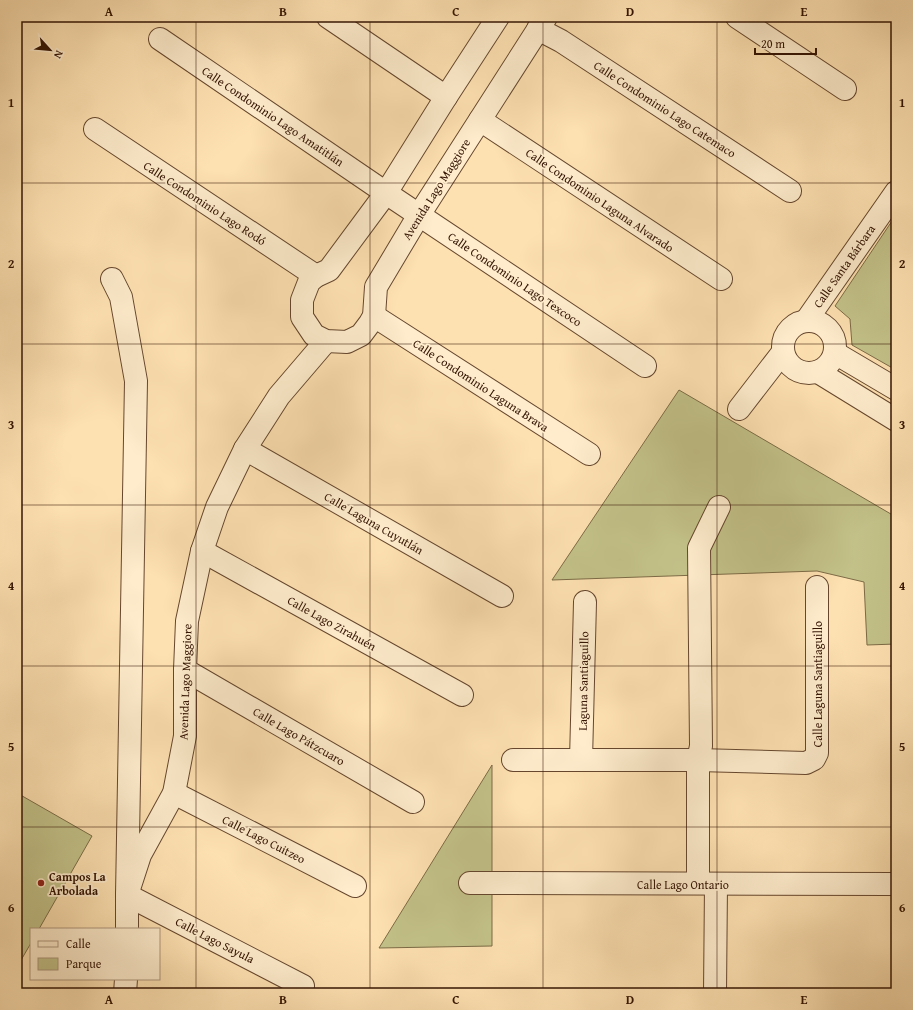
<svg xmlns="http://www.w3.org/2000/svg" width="913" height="1010" font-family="'Gentium Book Plus',serif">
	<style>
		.green { fill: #c3c289; stroke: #7c6b46 }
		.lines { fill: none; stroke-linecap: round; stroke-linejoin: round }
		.minor-casing { stroke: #66472e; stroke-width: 24 }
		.minor { stroke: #feeccc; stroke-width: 22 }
		.grid { fill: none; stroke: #341403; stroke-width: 1; stroke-opacity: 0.55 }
		.poi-dot { fill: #8f2418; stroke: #feeccc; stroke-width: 1.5 }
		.labels { text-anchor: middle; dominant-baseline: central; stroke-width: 3.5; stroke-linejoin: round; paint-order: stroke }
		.street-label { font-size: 12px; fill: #341403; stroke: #feeccc }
		.poi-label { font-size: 12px; font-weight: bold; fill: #341403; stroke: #feeccc; text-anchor: start }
		.neatline { fill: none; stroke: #341403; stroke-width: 1.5 }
		.grid-label { font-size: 13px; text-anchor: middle; font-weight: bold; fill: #341403 }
	</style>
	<rect width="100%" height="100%" fill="#fee1b1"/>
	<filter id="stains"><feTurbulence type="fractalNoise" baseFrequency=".005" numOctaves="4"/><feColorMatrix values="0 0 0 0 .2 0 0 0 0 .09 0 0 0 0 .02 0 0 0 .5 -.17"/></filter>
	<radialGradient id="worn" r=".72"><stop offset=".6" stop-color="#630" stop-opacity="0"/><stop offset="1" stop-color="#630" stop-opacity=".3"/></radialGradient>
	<g class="green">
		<path d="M896,215V370L852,345L850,319L835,306Z"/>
		<path d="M679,390L896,517V644L867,645L864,582L817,571L552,580Z"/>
		<path d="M492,765V946L379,948Z"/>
		<path d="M17,793L92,836L39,929H31V943L17,967Z"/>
	</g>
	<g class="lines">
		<g class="minor-casing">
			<g id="minor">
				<path d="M328,17L446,97"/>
				<path d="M498,17L446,97L386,193L329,270L316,276L309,282L302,300V317L314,335L326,341L347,342L361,335L370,323L374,316L376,287L419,215L546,17"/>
				<path d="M737,17L845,89"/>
				<path d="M538,29L561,41L790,191"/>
				<path d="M160,39L386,193L645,366"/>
				<path d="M480,120L721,279"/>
				<path d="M95,129L316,276"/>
				<path d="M112,279L121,297L136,381L127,895L303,986"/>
				<path d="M374,316L589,454"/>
				<circle cx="809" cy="347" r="26"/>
				<path d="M806,321L896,192"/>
				<path d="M835,353L896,389"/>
				<path d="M818,372L896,420"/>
				<path d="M739,409L783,352"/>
				<path d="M245,449L502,596"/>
				<path d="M202,551L462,695"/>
				<path d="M185,670L413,802"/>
				<path d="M513,760H698L806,763L814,759L817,753V587"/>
				<path d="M581,760L585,602"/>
				<path d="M174,793L355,886"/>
				<path d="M470,883L896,884"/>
				<path d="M698,883V760L701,746L699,548L719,507"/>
				<path d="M127,929V895L140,855L174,793L185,736V670L187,621L202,551L217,507L245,449L279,396L326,341"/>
				<path d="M125,993L126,979"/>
				<path d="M715,993L716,884"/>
			</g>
		</g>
		<use href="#minor" class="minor"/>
	</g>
	<path class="grid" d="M196,17V993M370,17V993M543,17V993M717,17V993M17,183H896M17,344H896M17,505H896M17,666H896M17,827H896"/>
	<circle class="poi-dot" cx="41" cy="883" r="4"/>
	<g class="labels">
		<g class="street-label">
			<text transform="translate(665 109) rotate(33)">Calle Condominio Lago Catemaco</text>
			<text transform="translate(273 116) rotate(34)">Calle Condominio Lago Amatitlán</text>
			<text transform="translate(436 189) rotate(-58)">Avenida Lago Maggiore</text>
			<text transform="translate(600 200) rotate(34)">Calle Condominio Laguna Alvarado</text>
			<text transform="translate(205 203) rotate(33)">Calle Condominio Lago Rodó</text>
			<text transform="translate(844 266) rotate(-55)">Calle Santa Bárbara</text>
			<text transform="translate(515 279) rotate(34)">Calle Condominio Lago Texcoco</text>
			<text transform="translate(481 385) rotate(33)">Calle Condominio Laguna Brava</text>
			<text transform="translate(374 523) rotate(30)">Calle Laguna Cuyutlán</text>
			<text transform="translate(332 623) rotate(29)">Calle Lago Zirahuén</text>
			<text transform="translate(583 681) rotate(-89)">Laguna Santiaguillo</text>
			<text transform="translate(185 682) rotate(-88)">Avenida Lago Maggiore</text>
			<text transform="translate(817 684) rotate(-90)">Calle Laguna Santiaguillo</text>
			<text transform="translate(299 736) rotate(30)">Calle Lago Pátzcuaro</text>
			<text transform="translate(264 839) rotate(27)">Calle Lago Cuitzeo</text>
			<text x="683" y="884">Calle Lago Ontario</text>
			<text transform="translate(215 940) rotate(27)">Calle Lago Sayula</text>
		</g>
		<g class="poi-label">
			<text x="49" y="876">Campos La<tspan x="49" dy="14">Arbolada</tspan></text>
		</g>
	</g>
	<rect width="913" height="1010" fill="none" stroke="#fee1b1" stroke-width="44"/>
	<rect x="30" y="928" width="130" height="52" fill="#feeccc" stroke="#ad967c"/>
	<rect x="38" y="941" width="20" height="6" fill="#feeccc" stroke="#ad967c"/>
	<text x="66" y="948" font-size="12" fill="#341403">Calle</text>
	<rect x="38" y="958" width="20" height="12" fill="#c3c289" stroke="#ad967c"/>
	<text x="66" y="968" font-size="12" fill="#341403">Parque</text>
	<g transform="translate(50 50) rotate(117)" stroke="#feeccc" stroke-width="3" paint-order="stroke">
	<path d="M0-3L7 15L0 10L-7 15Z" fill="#341403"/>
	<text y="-6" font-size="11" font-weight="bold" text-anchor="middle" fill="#341403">N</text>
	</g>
	<path d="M755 48v6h61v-6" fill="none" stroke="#341403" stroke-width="2"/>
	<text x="761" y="48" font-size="12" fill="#341403" stroke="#feeccc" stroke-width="3" paint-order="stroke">20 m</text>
	<rect x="22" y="22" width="869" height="966" class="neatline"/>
	<g class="grid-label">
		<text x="109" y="16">A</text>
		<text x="283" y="16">B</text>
		<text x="456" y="16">C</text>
		<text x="630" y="16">D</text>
		<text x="804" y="16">E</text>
		<text x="11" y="107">1</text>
		<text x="902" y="107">1</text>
		<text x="11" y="268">2</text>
		<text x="902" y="268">2</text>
		<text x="11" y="429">3</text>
		<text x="902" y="429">3</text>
		<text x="11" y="590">4</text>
		<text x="902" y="590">4</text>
		<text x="11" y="751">5</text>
		<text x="902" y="751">5</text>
		<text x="11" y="912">6</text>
		<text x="902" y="912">6</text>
		<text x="109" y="1004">A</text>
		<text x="283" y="1004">B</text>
		<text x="456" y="1004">C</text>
		<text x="630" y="1004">D</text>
		<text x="804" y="1004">E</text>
	</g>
	<rect width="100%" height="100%" filter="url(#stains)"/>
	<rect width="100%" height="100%" fill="url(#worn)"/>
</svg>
